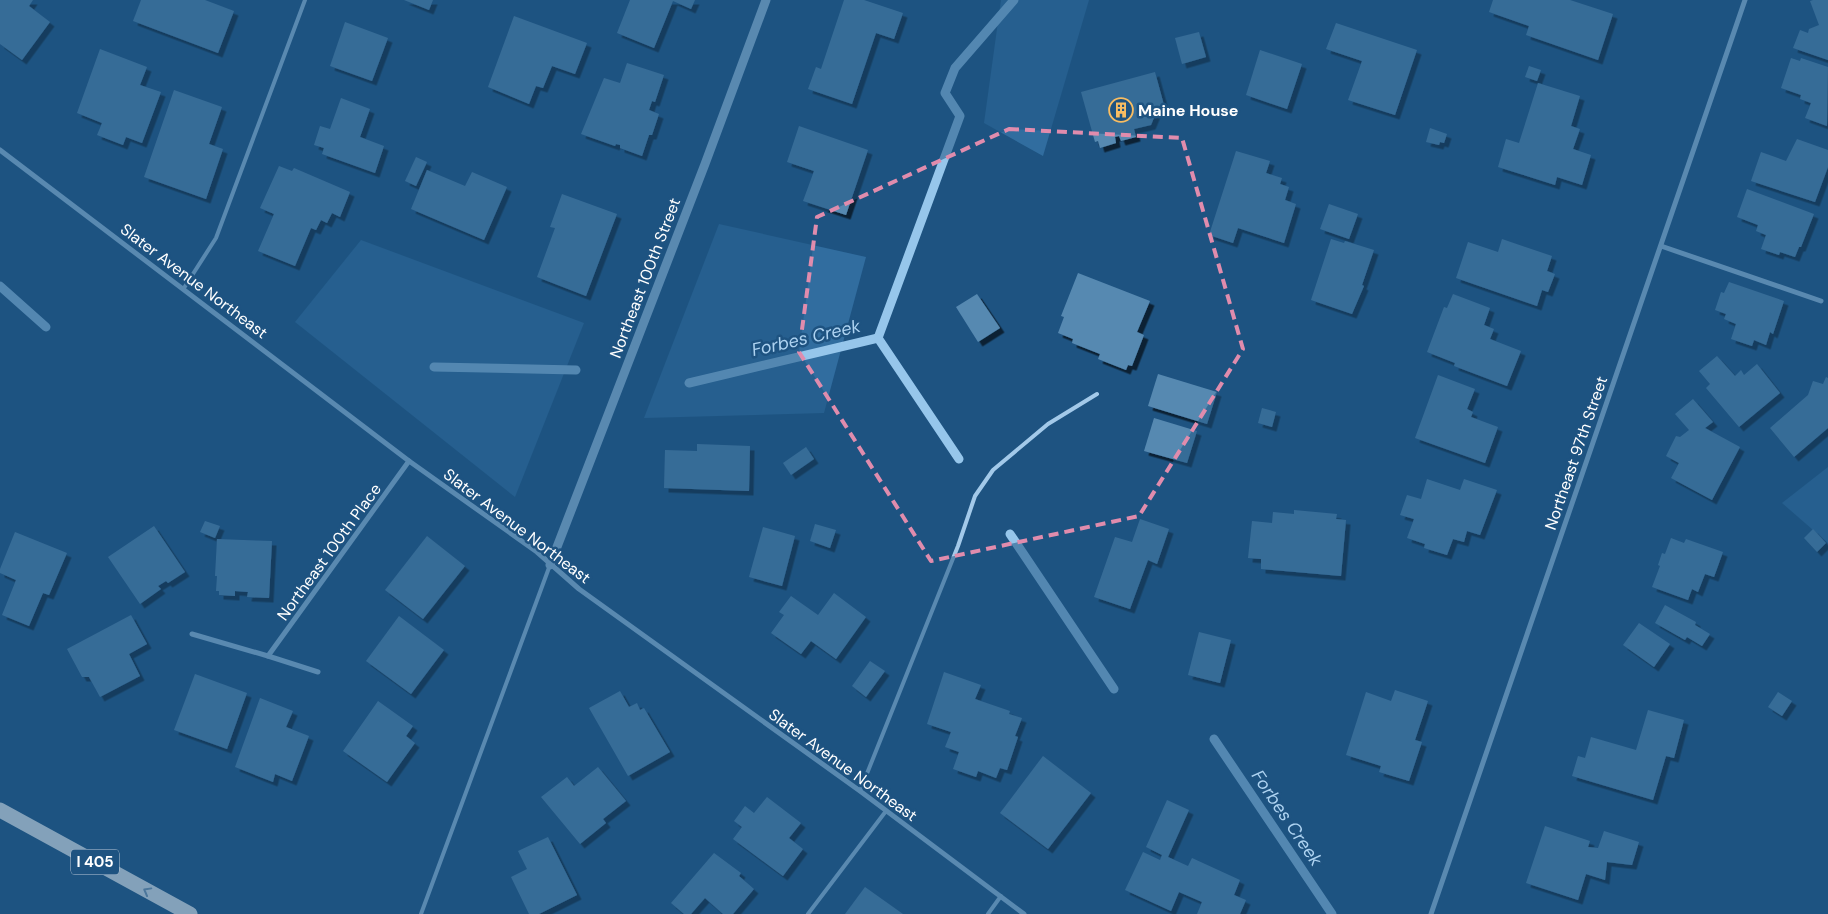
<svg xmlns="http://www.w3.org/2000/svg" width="1828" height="914" font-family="'DM Sans',sans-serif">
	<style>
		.green { fill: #316d9f }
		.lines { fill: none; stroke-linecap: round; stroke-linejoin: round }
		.stream { stroke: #96c6eb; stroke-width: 9 }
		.building { fill: #5789b1; filter: url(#shadow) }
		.service { stroke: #a3c9e9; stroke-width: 4 }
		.minor { stroke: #a3c9e9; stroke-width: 5 }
		.tertiary { stroke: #a3c9e9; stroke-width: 9 }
		.motorway { stroke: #fff; stroke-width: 15 }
		.oneway { stroke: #83a0ba }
		.marked { fill: none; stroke: #e08cad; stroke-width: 4; stroke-dasharray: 10 6; stroke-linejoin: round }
		.labels { text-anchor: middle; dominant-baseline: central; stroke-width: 5; stroke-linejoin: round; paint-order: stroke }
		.shield { fill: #1e5381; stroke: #bccbd9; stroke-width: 1 }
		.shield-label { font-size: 15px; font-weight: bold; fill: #fff }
		.poi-label { font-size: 16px; font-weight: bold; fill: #fff; stroke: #1e5381; text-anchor: start }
		.street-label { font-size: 16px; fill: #fff; stroke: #1e5381 }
		.water-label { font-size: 18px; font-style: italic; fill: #aed3f1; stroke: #1e5381 }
	</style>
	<defs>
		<filter id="shadow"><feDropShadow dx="4.5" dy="4.5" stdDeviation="0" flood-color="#0009"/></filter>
	</defs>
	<rect width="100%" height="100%" fill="#1e5381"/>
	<g class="green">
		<path d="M1001,0H1089L1043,156L984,123Z"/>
		<path d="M719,224L866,257L824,413L644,418Z"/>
		<path d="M361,240L584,323L515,497L295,322Z"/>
		<path d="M1828,467V543L1782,503Z"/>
	</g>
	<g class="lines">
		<g class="stream">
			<path d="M0,286L46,327"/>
			<path d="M878,338L960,116L945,93L955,68L1014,0"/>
			<path d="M434,367L576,370"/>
			<path d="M689,383L878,338L959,459"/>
			<path d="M1010,534L1114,689"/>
			<path d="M1214,739L1332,914"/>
		</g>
	</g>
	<g class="building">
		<path d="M0,0H33L29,6L50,22L22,60L0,44Z"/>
		<path d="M141,0H205L234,11L218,53L133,21Z"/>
		<path d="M404,0H433L429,10Z"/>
		<path d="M630,0H695L691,9L673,1L654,48L617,33Z"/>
		<path d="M844,0H864L903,13L894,39L876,33L852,104L808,89L816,67L821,69Z"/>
		<path d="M1493,0H1570L1613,14L1598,60L1526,35L1529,26L1489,12Z"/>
		<path d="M1813,0H1828V60L1793,48L1800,30L1808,33L1809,29L1819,25L1810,1Z"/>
		<path d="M514,16L587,43L575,74L552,66L543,88L536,86L529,104L488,87Z"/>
		<path d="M345,22L388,38L372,81L330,66Z"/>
		<path d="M1336,23L1417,50L1395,115L1348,100L1362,61L1326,49Z"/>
		<path d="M1199,32L1206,57L1182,64L1175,38Z"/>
		<path d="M100,49L147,67L140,85L161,92L142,143L126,137L123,145L97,135L102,123L77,113Z"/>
		<path d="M1260,50L1302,64L1287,109L1246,95Z"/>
		<path d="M1791,58L1800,61L1801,58L1828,67L1827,126L1805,118L1811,103L1800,99L1801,95L1781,88Z"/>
		<path d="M627,63L664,75L655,102L652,101L649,110L659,114L652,135H649L642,156L620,148V145L616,144L615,146L581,134L604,78L620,83Z"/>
		<path d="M1529,66L1541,70L1537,81L1525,77Z"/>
		<path d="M1155,72L1164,105L1155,108L1156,113L1151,125L1134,129L1136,137L1121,141L1119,136L1115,137L1116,143L1100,148L1098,141L1095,142L1081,92Z"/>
		<path d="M1538,83L1580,96L1571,126L1580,129L1573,149L1591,155L1582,185L1557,177L1555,185L1498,167L1506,139L1519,143Z"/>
		<path d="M174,90L222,107L209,144L223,149L206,199L144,177Z"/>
		<path d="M341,98L370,109L360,137L384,146L375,173L322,154L324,148L314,145L320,126L330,129Z"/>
		<path d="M799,126L868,150L846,215L803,201L814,171L787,162Z"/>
		<path d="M1430,128L1447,134L1444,143L1440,142L1439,145L1426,142Z"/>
		<path d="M1797,139L1828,150V167L1815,202L1751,181L1761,152L1786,161Z"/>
		<path d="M1236,151L1270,161L1266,173L1282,178L1280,184L1289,187L1285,200L1296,204L1284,243L1238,228L1233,243L1209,235Z"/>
		<path d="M416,157L427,162L416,186L405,181Z"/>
		<path d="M279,166L292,171L294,168L350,192L340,217L332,213L327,223L321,220L316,230L311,228L295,266L258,251L274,214L260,208Z"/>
		<path d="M427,170L465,186L472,172L507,187L484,240L411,209Z"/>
		<path d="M1747,189L1814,214L1801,247H1799L1795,257L1780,252L1779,255L1761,249L1766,235L1756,231L1758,225L1737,217Z"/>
		<path d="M562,194L617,214L586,296L537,277L555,228L550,227Z"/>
		<path d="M1329,204L1358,214L1349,239L1320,229Z"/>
		<path d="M1331,239L1344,243L1345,241L1374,250L1362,285L1364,286L1352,314L1311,300Z"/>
		<path d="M1502,239L1552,256L1547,271L1555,274L1548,292L1542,290L1537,306L1456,278L1468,242L1498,252Z"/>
		<path d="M1078,273L1150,301L1137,332L1144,335L1132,366L1128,365L1126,370L1098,359L1100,354L1072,343L1073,339L1058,333L1064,317L1061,316Z"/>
		<path d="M1729,282L1784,301L1773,334L1770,332L1766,345L1754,340L1752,346L1731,339L1736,324L1724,319L1726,314L1715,310L1721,292L1724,293Z"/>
		<path d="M977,294L1000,328L978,342L956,307Z"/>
		<path d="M1453,294L1490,308L1484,325L1494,329L1490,339L1521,351L1507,386L1454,366L1455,363L1427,352L1444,307L1447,308Z"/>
		<path d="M1717,356L1735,376L1741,370L1744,375L1757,364L1780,393L1739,427L1706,388L1710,384L1699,371Z"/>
		<path d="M1158,374L1217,392L1207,424L1148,406Z"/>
		<path d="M1438,375L1475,389L1467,409L1473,412L1471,417L1498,427L1485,463L1415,438Z"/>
		<path d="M1826,377L1828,378V428L1794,457L1770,428L1808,395L1813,381L1823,384Z"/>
		<path d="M1693,399L1713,422L1705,428L1740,447L1712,500L1671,478L1679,463L1666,456L1676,436L1680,437L1689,430L1675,414Z"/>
		<path d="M1262,408L1276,412L1272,427L1258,423Z"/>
		<path d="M1154,418L1197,431L1187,463L1144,451Z"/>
		<path d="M697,444L750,446L749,491L664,488L665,450L697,451Z"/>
		<path d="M806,447L814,459L791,475L783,463Z"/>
		<path d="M1427,479L1460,490L1464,479L1497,490L1480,535L1467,531L1464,542L1453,539L1447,555L1424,548L1425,544L1407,538L1414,519L1400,515L1407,495L1421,499Z"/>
		<path d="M1294,510L1337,514L1336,519L1346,520L1341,576L1261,569V559L1248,558L1252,521L1272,523L1273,512L1294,514Z"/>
		<path d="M1140,519L1169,529L1157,564L1148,560L1130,609L1094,597L1115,537L1132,542Z"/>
		<path d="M205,521L220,526L215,538L200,532Z"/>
		<path d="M815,524L836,530L830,548L810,541Z"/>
		<path d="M154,526L185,572L168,583L166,581L158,586L161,589L140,604L108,557Z"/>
		<path d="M763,527L795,536L782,586L749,577Z"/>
		<path d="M1813,529L1826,543L1817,552L1804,538Z"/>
		<path d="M15,532L67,553L49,595L43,593L29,626L2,615L16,580L0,573V569Z"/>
		<path d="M427,536L465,566L423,619L385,590Z"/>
		<path d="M1671,538L1684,543L1686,539L1723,552L1714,577L1705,574L1698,592L1692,589L1688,600L1652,587L1660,566L1658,565L1662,553L1665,554Z"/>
		<path d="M217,539L272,541L269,598L247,597L248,592L235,591V596L219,595V591H216L217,576H215Z"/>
		<path d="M834,593L866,617L836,659L811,641L801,654L771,633L784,615L779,612L791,596L818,615Z"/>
		<path d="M1665,605L1696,622L1695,625L1710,634L1702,646L1687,637L1685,640L1655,623Z"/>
		<path d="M131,615L147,644L129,654L140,676L100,697L89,677H82L67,649Z"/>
		<path d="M399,616L444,650L411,694L366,661Z"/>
		<path d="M1639,623L1670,644L1654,667L1623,645Z"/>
		<path d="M1199,632L1231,640L1220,683L1188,675Z"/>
		<path d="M870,661L885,671L866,697L852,686Z"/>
		<path d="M944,672L981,685L975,699L1010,711L1009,714L1022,718L1015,736L1018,737L1007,770L1000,768L996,778L978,771L976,777L953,769L959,752L945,747L951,732L927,724Z"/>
		<path d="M195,674L247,693L227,749L174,730Z"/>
		<path d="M1395,690L1428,701L1415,740L1422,742L1409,781L1379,772L1381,766L1346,755L1366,692L1391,701Z"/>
		<path d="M620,691L629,707L637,703L640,710L644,708L670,752L628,776L589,708Z"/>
		<path d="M1778,692L1792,701L1782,716L1768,707Z"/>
		<path d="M260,698L293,711L286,727L309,736L292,781L275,774L273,782L235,767Z"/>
		<path d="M378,701L413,726L406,736L415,743L387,782L343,751Z"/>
		<path d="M1648,710L1684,720L1674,758L1666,756L1653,800L1572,776L1578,756L1585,758L1591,737L1636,750Z"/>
		<path d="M1043,756L1091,793L1048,849L1000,813Z"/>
		<path d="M598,767L626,801L603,819L606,823L580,844L541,797L567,777L574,786Z"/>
		<path d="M767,797L801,823L789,838L803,849L783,876L733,839L742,827L734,821L745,806L754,813Z"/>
		<path d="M1167,800L1189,810L1168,857L1188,866L1192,858L1240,880L1234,895L1246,900L1240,914H1197L1202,902L1179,892L1171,911L1125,890L1143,852L1160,860L1162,855L1146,847Z"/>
		<path d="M1545,826L1590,841L1588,847L1598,848L1604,831L1639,842L1632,865L1607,862L1605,880L1586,874L1578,900L1526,883Z"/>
		<path d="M548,837L577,895L539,914H529L511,877L527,869L518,851Z"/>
		<path d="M714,853L741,873L739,876L754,889L733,914H723L705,898L691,914H684L671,903Z"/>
		<path d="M865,887L903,914H845Z"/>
	</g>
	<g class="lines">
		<g class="service">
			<path d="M184,288L216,238L305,0"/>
			<path d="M860,791L958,546L975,496L993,470L1048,424L1097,394"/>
			<path d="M421,914L550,565"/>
			<path d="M808,914L886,811"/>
			<path d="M988,914L1001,896"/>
		</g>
		<g class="minor">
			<path d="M0,150L409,461L537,552L579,589L860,791L1024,914"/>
			<path d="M1661,246L1821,301"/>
			<path d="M192,634L268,656L409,461"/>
			<path d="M268,656L318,672"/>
			<path d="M1431,914L1745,0"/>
		</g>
		<path class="tertiary" d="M550,565L705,164L766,0"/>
		<path class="motorway" d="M0,810L190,914"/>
	</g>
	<defs><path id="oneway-chevron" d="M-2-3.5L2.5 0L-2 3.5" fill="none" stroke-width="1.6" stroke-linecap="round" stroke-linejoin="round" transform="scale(1.25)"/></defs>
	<use class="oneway" href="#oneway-chevron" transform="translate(147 891) rotate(-151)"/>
	<path d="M0 0H1828V914H0ZM1009,129L1182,138L1243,349L1139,516L931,561L799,352L817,217Z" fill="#1e5381" fill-opacity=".55" fill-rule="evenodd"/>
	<path class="marked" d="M1009,129L1182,138L1243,349L1139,516L931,561L799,352L817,217Z"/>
	<defs>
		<g id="building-ring" transform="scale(1.25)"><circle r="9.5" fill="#1e5381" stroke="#f8bd62" stroke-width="1.5"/><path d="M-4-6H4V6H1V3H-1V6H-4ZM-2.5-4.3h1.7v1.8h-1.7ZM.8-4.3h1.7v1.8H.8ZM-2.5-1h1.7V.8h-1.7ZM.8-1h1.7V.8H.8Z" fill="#f8bd62"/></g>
	</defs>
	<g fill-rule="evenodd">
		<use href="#building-ring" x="1121" y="110"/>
	</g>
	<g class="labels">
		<rect class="shield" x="71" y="849.5" width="48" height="25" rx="4"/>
		<g class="shield-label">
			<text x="95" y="862">I 405</text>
		</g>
		<g class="poi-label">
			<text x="1138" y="110">Maine House</text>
		</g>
		<g class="street-label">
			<text transform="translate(645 278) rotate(-69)">Northeast 100th Street</text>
			<text transform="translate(194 281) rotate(37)">Slater Avenue Northeast</text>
			<text transform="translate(1576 453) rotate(-71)">Northeast 97th Street</text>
			<text transform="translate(517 526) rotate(37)">Slater Avenue Northeast</text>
			<text transform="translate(329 552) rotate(-54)">Northeast 100th Place</text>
			<text transform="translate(843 765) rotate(36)">Slater Avenue Northeast</text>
		</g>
		<g class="water-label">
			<text transform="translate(806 338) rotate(-13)">Forbes Creek</text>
			<text transform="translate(1287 818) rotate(56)">Forbes Creek</text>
		</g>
	</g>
</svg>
